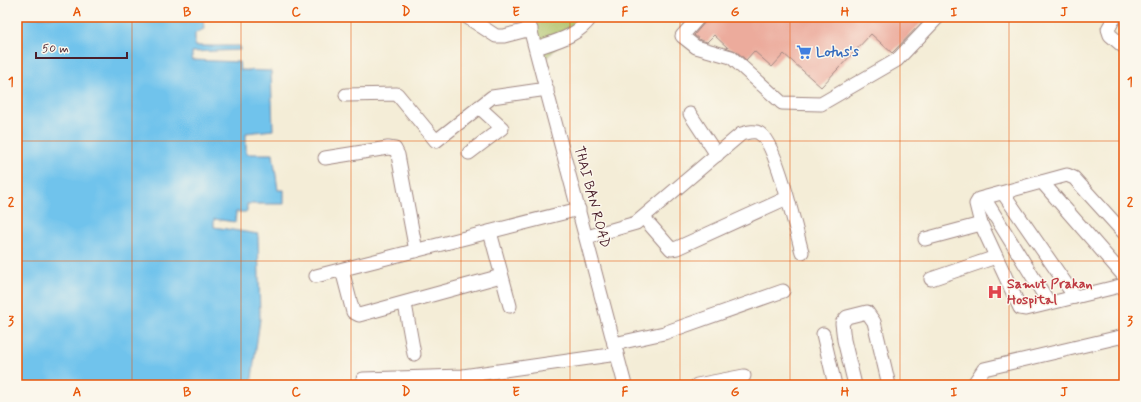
<svg xmlns="http://www.w3.org/2000/svg" width="1141" height="402" font-family="Mynerve,sans-serif">
	<style>
		.green { fill: #adc166; stroke: #7c7048 }
		.water { fill: #70c3ec; stroke: #5d718c }
		.building { fill: #ecab9c }
		.lines { fill: none; stroke-linecap: round; stroke-linejoin: round }
		.minor-casing { stroke: #9f8681; stroke-width: 15 }
		.minor { stroke: #fff; stroke-width: 13 }
		.grid { fill: none; stroke: #e8590c; stroke-width: 1; stroke-opacity: 0.55 }
		.labels { text-anchor: middle; dominant-baseline: central; stroke-width: 3; stroke-linejoin: round; paint-order: stroke }
		.shop-label { font-size: 14px; font-weight: bold; fill: #366cbe; stroke: #fbf7ec; text-anchor: start }
		.street-label { font-size: 14px; fill: #4a1f2b; stroke: #fbf7ec }
		.health-label { font-size: 14px; font-weight: bold; fill: #be3a42; stroke: #fbf7ec; text-anchor: start }
		.neatline { fill: none; stroke: #e8590c; stroke-width: 1.5 }
		.grid-label { font-size: 13px; text-anchor: middle; font-weight: bold; fill: #e8590c }
	</style>
	<rect width="100%" height="100%" fill="#fbf7ec"/>
	<filter id="ink" filterUnits="userSpaceOnUse"><feTurbulence type="fractalNoise" baseFrequency=".025" numOctaves="2"/><feDisplacementMap in="SourceGraphic" scale="8" xChannelSelector="R" yChannelSelector="G"/><feConvolveMatrix kernelMatrix="1 2 1 2 8 2 1 2 1" color-interpolation-filters="sRGB"/></filter>
	<filter id="wash" filterUnits="userSpaceOnUse"><feTurbulence type="fractalNoise" baseFrequency=".012" numOctaves="4" result="noise"/><feDisplacementMap in="SourceGraphic" scale="16" xChannelSelector="R" yChannelSelector="G"/><feGaussianBlur stdDeviation="0.9" result="paint"/><feColorMatrix in="noise" values="0 0 0 0 0 0 0 0 0 0 0 0 0 0 0 0 0 1.4 0 .05"/><feComposite in="paint" operator="in"/></filter>
	<g filter="url(#wash)">
		<rect width="100%" height="100%" fill="#f4edd7"/>
		<path class="green" d="M527,17H585L541,64Z"/>
		<path class="water" d="M17,17H182V19H203L204,29L195,33V46H240V50L192,52V60L239,62L240,70L271,71L273,130L246,133V154H273L278,190H284V204H247V212H236L235,222L214,219V227L258,234L260,319L251,385H17Z"/>
		<g id="blocks">
			<path class="building" d="M707,17H927L892,53L871,34L821,87L784,54L772,67L754,51L746,60L736,51L728,48L714,35L707,42L700,40L694,35L705,22Z"/>
		</g>
	</g>
	<g filter="url(#ink)">
		<use href="#blocks" fill-opacity="0" stroke="#9f8681" stroke-width="1"/>
		<g class="lines">
			<g class="minor-casing">
				<g id="minor">
					<path d="M467,17L496,36H504L531,29"/>
					<path d="M527,17L625,385"/>
					<path d="M699,17L682,36L696,47L731,57L782,103L821,104L897,60L938,17"/>
					<path d="M1115,17L1108,29L1110,35L1124,47"/>
					<path d="M536,48C557,41 578,36 591,17"/>
					<path d="M346,95L397,94L436,141L492,97L547,89"/>
					<path d="M690,114L717,155"/>
					<path d="M469,153L502,128L479,107"/>
					<path d="M325,158L388,148L395,149L398,155L416,251"/>
					<path d="M1042,182L1124,276"/>
					<path d="M1003,193L1075,297"/>
					<path d="M984,198L1049,303"/>
					<path d="M644,218L671,249L677,248L787,198"/>
					<path d="M490,232L510,306"/>
					<path d="M1124,233L1074,178L1067,175L979,199L976,204L981,224L1020,308L1026,309L1124,285"/>
					<path d="M587,237L636,223L741,134C746,133 754,130 759,133C776,141 796,231 802,252"/>
					<path d="M925,239L981,224"/>
					<path d="M342,270L353,312L359,315L501,276"/>
					<path d="M316,276L579,209"/>
					<path d="M931,279L996,257"/>
					<path d="M405,304L414,354"/>
					<path d="M823,334L835,385"/>
					<path d="M614,344L664,333L783,291"/>
					<path d="M363,379L463,376L617,354"/>
					<path d="M697,385L744,376"/>
					<path d="M855,385L844,340L842,323L847,317L867,312L874,322L889,385"/>
					<path d="M973,385L984,369L1124,336"/>
				</g>
			</g>
			<use href="#minor" class="minor"/>
		</g>
	</g>
	<path class="grid" d="M132,17V385M241,17V385M351,17V385M461,17V385M570,17V385M680,17V385M790,17V385M900,17V385M1009,17V385M17,141H1124M17,261H1124"/>
	<defs>
		<g id="supermarket-bare" transform="scale(1.2)"><path d="M-6-5.5h2.5l.6 2H6L4.5 2H-2.5L-4.4-4H-6ZM-1.5 3.2a1.3 1.3 0 1 0 .1 0ZM3 3.2a1.3 1.3 0 1 0 .1 0Z" fill="#3f7fe0" stroke="#fbf7ec" stroke-width="2.5" paint-order="stroke"/></g>
		<g id="hospital-bare" transform="scale(1.2)"><path d="M-5-5h3v3.5h4V-5h3V5h-3V1.5h-4V5h-3Z" fill="#e0444e" stroke="#fbf7ec" stroke-width="2.5" paint-order="stroke"/></g>
	</defs>
	<g fill-rule="evenodd">
		<use href="#supermarket-bare" x="804" y="52"/>
		<use href="#hospital-bare" x="995" y="292"/>
	</g>
	<g class="labels">
		<g class="shop-label">
			<text x="816" y="52">Lotus's</text>
		</g>
		<g class="street-label">
			<text transform="translate(592 197) rotate(75)">THAI BAN ROAD</text>
		</g>
		<g class="health-label">
			<text x="1007" y="284">Samut Prakan<tspan x="1007" dy="16">Hospital</tspan></text>
		</g>
	</g>
	<rect width="1141" height="402" fill="none" stroke="#fbf7ec" stroke-width="44"/>
	<path d="M36 52v6h91v-6" fill="none" stroke="#4a1f2b" stroke-width="2"/>
	<text x="42" y="52" font-size="12" fill="#4a1f2b" stroke="#fbf7ec" stroke-width="3" paint-order="stroke">50 m</text>
	<rect x="22" y="22" width="1097" height="358" class="neatline"/>
	<g class="grid-label">
		<text x="77" y="16">A</text>
		<text x="187" y="16">B</text>
		<text x="296" y="16">C</text>
		<text x="406" y="16">D</text>
		<text x="516" y="16">E</text>
		<text x="625" y="16">F</text>
		<text x="735" y="16">G</text>
		<text x="845" y="16">H</text>
		<text x="954" y="16">I</text>
		<text x="1064" y="16">J</text>
		<text x="11" y="86">1</text>
		<text x="1130" y="86">1</text>
		<text x="11" y="206">2</text>
		<text x="1130" y="206">2</text>
		<text x="11" y="325">3</text>
		<text x="1130" y="325">3</text>
		<text x="77" y="396">A</text>
		<text x="187" y="396">B</text>
		<text x="296" y="396">C</text>
		<text x="406" y="396">D</text>
		<text x="516" y="396">E</text>
		<text x="625" y="396">F</text>
		<text x="735" y="396">G</text>
		<text x="845" y="396">H</text>
		<text x="954" y="396">I</text>
		<text x="1064" y="396">J</text>
	</g>
</svg>
